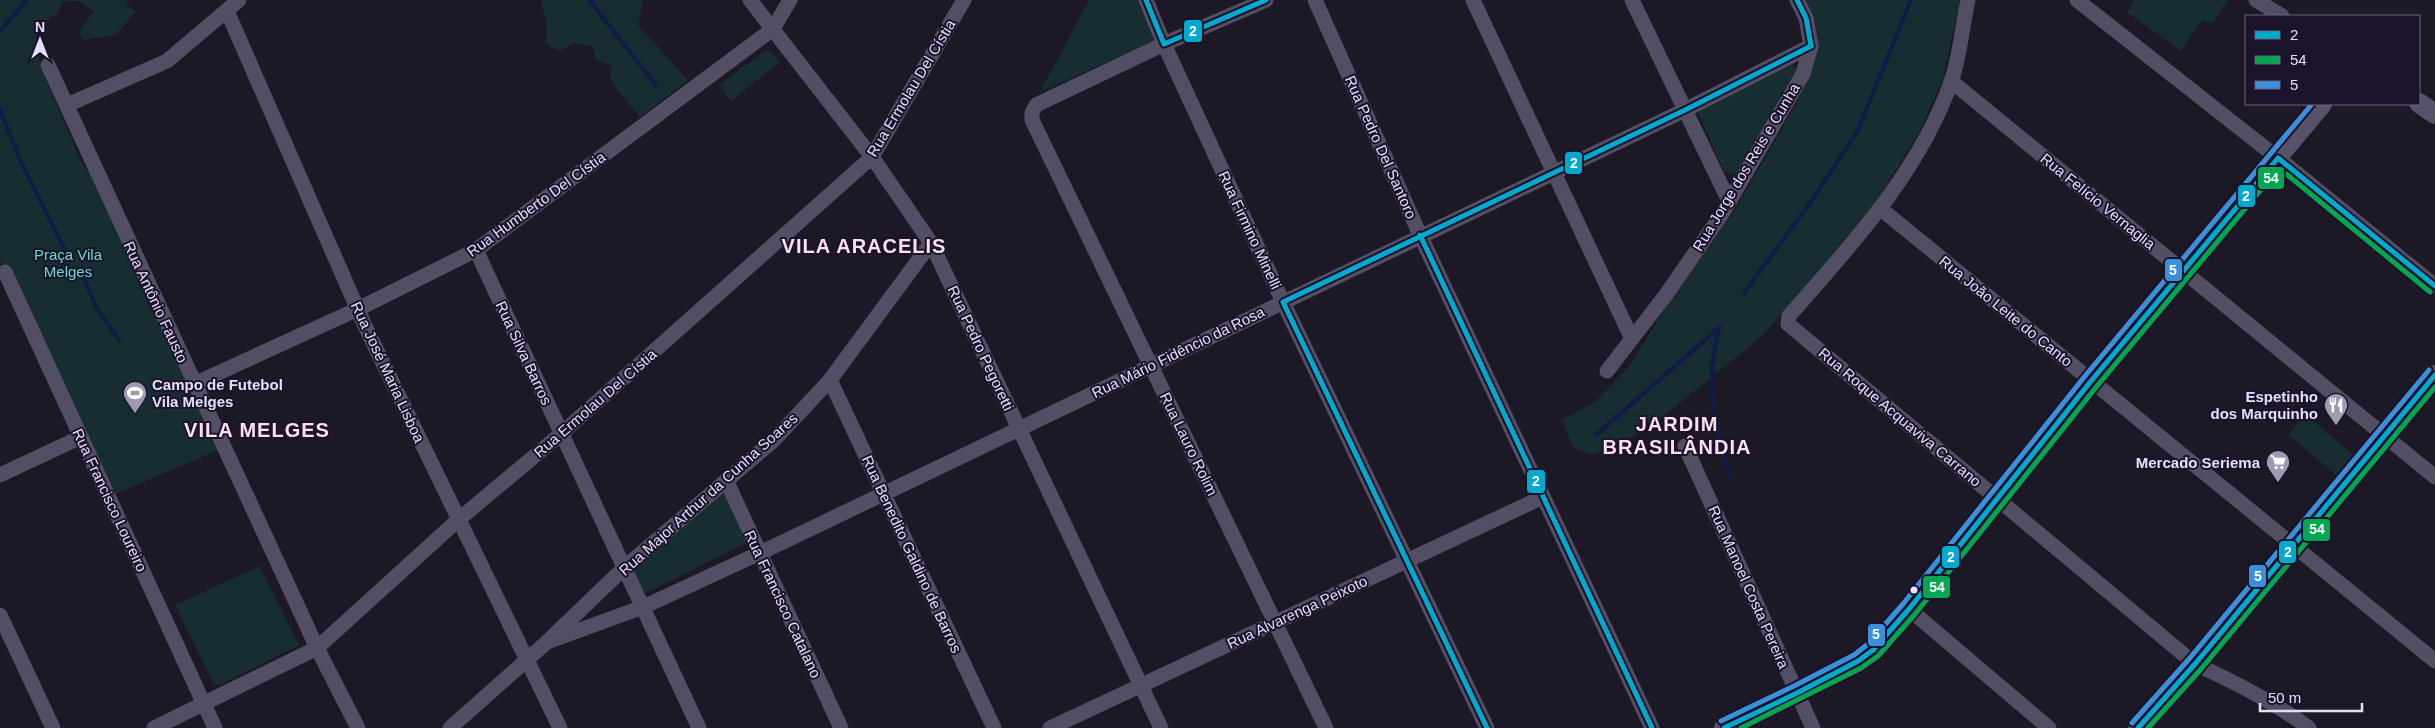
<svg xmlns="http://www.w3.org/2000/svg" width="2435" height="728" font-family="Helvetica,sans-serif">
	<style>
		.green { fill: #172d31 }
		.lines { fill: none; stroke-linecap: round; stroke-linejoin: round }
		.stream { stroke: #101c43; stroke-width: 4.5 }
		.street { stroke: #524e64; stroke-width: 15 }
		.secondary { stroke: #57526a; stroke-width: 20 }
		.bus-1-casing { stroke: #1a132a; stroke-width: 9 }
		.bus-2-casing { stroke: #1a132a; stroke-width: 9 }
		.bus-3-casing { stroke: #1a132a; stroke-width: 9 }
		.bus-1 { stroke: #00a9ce; stroke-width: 5 }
		.bus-2 { stroke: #00a651; stroke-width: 5 }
		.bus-3 { stroke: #3a90db; stroke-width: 5 }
		.bus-dot { fill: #e6defd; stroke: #1a132a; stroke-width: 2 }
		.labels { text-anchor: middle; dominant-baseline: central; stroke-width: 4; stroke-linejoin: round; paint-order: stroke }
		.street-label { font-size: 15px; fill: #e6defd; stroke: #1a132a }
		.park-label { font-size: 15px; fill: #6ed9cd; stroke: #1a132a }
		.poi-label { font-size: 15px; font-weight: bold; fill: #e6defd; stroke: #1a132a; text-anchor: end }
		.district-label { font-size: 20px; font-weight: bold; letter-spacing: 1px; fill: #fde0ee; stroke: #1a132a }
		.line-badge { stroke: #1a132a; stroke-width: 2 }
		.badge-label { font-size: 14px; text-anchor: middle; font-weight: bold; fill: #fff }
	</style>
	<rect width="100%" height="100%" fill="#1c1825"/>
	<g class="green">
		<path d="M0,0H127L126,4L136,12L115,35L84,40L78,32L94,11L79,1L62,2L59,12L36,29L40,66L81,161L87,172L92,169L221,449L111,496L0,260Z"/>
		<path d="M541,0H643L638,25L688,80L640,117L617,90L610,78L611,66L596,60L593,46L573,43L560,52L546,43L547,28Z"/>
		<path d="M1089,0H1139L1156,40L1040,92Z"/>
		<path d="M1803,0H1960L1943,79L1919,133L1875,203L1796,298L1761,337L1660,419L1614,447L1592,455L1573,448L1562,420L1596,401L1627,369L1671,299L1733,213L1792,111L1810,76Z"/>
		<path d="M2135,0H2228L2213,23L2203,20L2180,51L2127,12Z"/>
		<path d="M766,50L772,52L780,62L731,101L719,85Z"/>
		<path d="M1792,65L1797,68V74L1738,173L1731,174L1724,171L1698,113L1700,109L1785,66Z"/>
		<path d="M2305,414L2355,456L2338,476L2288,435Z"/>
		<path d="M722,490L749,542L644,594L628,565Z"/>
		<path d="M260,566L299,645L222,684L214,685L175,605Z"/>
	</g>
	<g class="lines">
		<g class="stream">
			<path d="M589,0L656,85"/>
			<path d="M0,31L27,0"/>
			<path d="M0,110L21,162L66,252"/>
			<path d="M81,272L97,309L119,340"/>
			<path d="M1744,293L1810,203L1858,130L1911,0"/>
			<path d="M1719,328C1704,386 1715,426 1732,482"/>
			<path d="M1596,435L1720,327"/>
		</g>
		<g class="street">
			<path d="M750,0L872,157L931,243L1161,728"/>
			<path d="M1146,0L1164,44L1283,302L1487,728"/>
			<path d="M1266,0L1164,44L1036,105L1032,113V120L1326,728"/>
			<path d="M1315,0L1420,235L1652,728"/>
			<path d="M1473,0L1631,337"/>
			<path d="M1632,0L1729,201"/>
			<path d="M1968,0C1962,27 1960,57 1951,82C1919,173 1851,245 1789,316L1788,324L2195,664C2235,682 2274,702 2309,728"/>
			<path d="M2077,0L2288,166L2435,286"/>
			<path d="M2256,0L2282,16"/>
			<path d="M227,11L365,326L560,728"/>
			<path d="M48,65L317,648L358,728"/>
			<path d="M1951,81L2435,477"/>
			<path d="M67,105L167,61L239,0"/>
			<path d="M1881,209L2435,661"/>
			<path d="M476,250L699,728"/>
			<path d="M5,272L215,728"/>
			<path d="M1607,371L1665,296L1722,214L1803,74L1811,46L1806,18L1797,0"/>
			<path d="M830,380L994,728"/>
			<path d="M194,384L358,309L476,250L773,29L790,0"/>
			<path d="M1685,446L1813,728"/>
			<path d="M0,475L81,437"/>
			<path d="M726,480L841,728"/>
			<path d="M1909,609L2049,728"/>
			<path d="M0,615L53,728"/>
			<path d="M547,642L643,607L760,553L1685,110L1811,46"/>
			<path d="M154,728L317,648L458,520L562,433L872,157L964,0"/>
			<path d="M450,728L547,642L625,567L775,439L830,380L931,243"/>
			<path d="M1050,728L1543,497"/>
		</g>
		<g class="secondary">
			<path d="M2419,103L2435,114"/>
			<path d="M1724,728L1797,693L1858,661L1873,650L1909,609L2091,381L2322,104"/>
			<path d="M2138,728L2195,664L2435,375"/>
		</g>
		<g class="bus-1-casing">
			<g id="bus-1">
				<path d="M1146,0L1164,44L1266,0"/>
				<path d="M1797,0L1806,18L1811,46"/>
				<path d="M1420,235L1652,728"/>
				<path d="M1487,728L1283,302L1685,110L1811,46"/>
				<path d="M1724,728L1797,693L1858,661L1873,650L1909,609L2091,381L2278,158L2435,286"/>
				<path d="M2138,728L2195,664L2435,375"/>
			</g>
		</g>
		<g class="bus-2-casing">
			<g id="bus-2">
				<path d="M1741,728L1861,668L1878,656L1915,614L2097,386L2279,168L2430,292"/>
				<path d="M2148,728L2201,669L2435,387"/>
			</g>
		</g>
		<g class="bus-3-casing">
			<g id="bus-3">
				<path d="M1721,721L1794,686L1854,655L1868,644L1903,604L2085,376L2312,104"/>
				<path d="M2132,723L2189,659L2429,370"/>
			</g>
		</g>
		<use href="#bus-1" class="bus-1"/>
		<use href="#bus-2" class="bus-2"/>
		<use href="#bus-3" class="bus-3"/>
	</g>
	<defs>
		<g id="stadium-pin" transform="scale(1.25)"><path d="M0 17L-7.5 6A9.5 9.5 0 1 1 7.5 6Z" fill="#9f99b1" stroke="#1a132a"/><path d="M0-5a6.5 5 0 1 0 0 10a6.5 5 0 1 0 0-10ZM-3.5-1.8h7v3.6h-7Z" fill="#fff"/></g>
		<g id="restaurant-pin" transform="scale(1.25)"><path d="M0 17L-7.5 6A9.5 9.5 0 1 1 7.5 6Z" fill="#9f99b1" stroke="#1a132a"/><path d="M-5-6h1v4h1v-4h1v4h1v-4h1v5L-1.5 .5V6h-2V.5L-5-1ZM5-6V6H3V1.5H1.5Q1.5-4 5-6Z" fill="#fff"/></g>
		<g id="supermarket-pin" transform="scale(1.25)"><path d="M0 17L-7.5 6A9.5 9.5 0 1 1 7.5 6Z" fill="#9f99b1" stroke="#1a132a"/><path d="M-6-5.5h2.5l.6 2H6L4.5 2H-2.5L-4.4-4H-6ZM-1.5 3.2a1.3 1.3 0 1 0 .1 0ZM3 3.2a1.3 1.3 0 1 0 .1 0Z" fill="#fff"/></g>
	</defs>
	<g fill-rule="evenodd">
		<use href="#stadium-pin" x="135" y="393"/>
		<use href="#restaurant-pin" x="2336" y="405"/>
		<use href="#supermarket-pin" x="2278" y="462"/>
	</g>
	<circle class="bus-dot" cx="1914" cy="590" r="4.5"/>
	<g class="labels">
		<g class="street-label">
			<text transform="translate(911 88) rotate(-59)">Rua Ermolau Del Cístia</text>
			<text transform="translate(1381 147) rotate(66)">Rua Pedro Del Santoro</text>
			<text transform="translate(1746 167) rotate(-59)">Rua Jorge dos Reis e Cunha</text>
			<text transform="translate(2098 201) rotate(39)">Rua Felício Vernaglia</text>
			<text transform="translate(536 204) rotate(-36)">Rua Humberto Del Cístia</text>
			<text transform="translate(1250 230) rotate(65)">Rua Firmino Minelli</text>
			<text transform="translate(156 302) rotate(65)">Rua Antônio Fausto</text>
			<text transform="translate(2006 311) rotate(39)">Rua João Leite do Canto</text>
			<text transform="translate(981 348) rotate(65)">Rua Pedro Pegoretti</text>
			<text transform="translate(1178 352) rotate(-26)">Rua Mário Fidêncio da Rosa</text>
			<text transform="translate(524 353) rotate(65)">Rua Silva Barros</text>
			<text transform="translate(388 372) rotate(65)">Rua José Maria Lisboa</text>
			<text transform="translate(595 403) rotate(-41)">Rua Ermolau Del Cístia</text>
			<text transform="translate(1900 417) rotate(40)">Rua Roque Acquaviva Carrano</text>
			<text transform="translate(1189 444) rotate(64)">Rua Lauro Rolim</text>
			<text transform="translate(708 494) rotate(-42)">Rua Major Arthur da Cunha Soares</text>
			<text transform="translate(110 500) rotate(65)">Rua Francisco Loureiro</text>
			<text transform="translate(912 554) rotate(65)">Rua Benedito Galdino de Barros</text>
			<text transform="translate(1749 587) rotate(66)">Rua Manoel Costa Pereira</text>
			<text transform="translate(783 604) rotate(65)">Rua Francisco Catalano</text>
			<text transform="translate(1297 612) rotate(-25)">Rua Alvarenga Peixoto</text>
		</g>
		<g class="park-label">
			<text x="68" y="254">Praça Vila<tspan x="68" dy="17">Melges</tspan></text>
		</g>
		<g class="poi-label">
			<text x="152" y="384" text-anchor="start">Campo de Futebol<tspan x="152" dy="17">Vila Melges</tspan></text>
			<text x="2318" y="396">Espetinho<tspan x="2318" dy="17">dos Marquinho</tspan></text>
			<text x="2260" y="462">Mercado Seriema</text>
		</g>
		<g class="district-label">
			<text x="864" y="246">VILA ARACELIS</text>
			<text x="1677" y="424">JARDIM<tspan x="1677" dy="23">BRASILÂNDIA</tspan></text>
			<text x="257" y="430">VILA MELGES</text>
		</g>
	</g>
	<g class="line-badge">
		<rect x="1183" y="19" width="20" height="24" rx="5" fill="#00a9ce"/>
		<rect x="1564" y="151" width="19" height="24" rx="5" fill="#00a9ce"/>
		<rect x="2257" y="166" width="28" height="24" rx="5" fill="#00a651"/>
		<rect x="2237" y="184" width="19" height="24" rx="5" fill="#00a9ce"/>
		<rect x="2164" y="258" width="19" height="24" rx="5" fill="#3a90db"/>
		<rect x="1526" y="469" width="20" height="25" rx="5" fill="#00a9ce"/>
		<rect x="2302" y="518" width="29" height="24" rx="5" fill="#00a651"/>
		<rect x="2278" y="540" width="19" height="24" rx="5" fill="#00a9ce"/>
		<rect x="1941" y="545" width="19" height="24" rx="5" fill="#00a9ce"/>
		<rect x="2248" y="564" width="19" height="24" rx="5" fill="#3a90db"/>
		<rect x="1922" y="575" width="29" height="24" rx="5" fill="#00a651"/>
		<rect x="1867" y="623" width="19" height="24" rx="5" fill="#3a90db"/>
	</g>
	<g class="badge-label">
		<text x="1193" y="36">2</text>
		<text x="1574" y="168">2</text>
		<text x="2271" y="183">54</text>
		<text x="2246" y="201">2</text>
		<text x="2173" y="275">5</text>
		<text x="1536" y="486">2</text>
		<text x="2317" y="534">54</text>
		<text x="2288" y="557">2</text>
		<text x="1951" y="562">2</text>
		<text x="2258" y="581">5</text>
		<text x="1937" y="592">54</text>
		<text x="1876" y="639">5</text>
	</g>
	<rect x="2245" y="15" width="175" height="90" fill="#1a132a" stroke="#6c647e"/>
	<rect x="2255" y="31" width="25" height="8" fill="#00a9ce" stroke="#6c647e"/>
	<text x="2290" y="40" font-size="15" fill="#e6defd">2</text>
	<rect x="2255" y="56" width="25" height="8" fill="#00a651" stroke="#6c647e"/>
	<text x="2290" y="65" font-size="15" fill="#e6defd">54</text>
	<rect x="2255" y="81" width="25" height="8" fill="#3a90db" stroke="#6c647e"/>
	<text x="2290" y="90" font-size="15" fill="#e6defd">5</text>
	<g transform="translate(40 40)" stroke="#1a132a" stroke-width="4" paint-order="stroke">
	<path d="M0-4L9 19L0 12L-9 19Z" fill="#e6defd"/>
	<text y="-8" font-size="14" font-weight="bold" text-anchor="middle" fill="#e6defd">N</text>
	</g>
	<path d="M2260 703v8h102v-8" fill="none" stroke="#e6defd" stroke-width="2.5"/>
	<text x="2268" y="703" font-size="15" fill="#e6defd" stroke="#1a132a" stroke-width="4" paint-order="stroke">50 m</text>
</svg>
